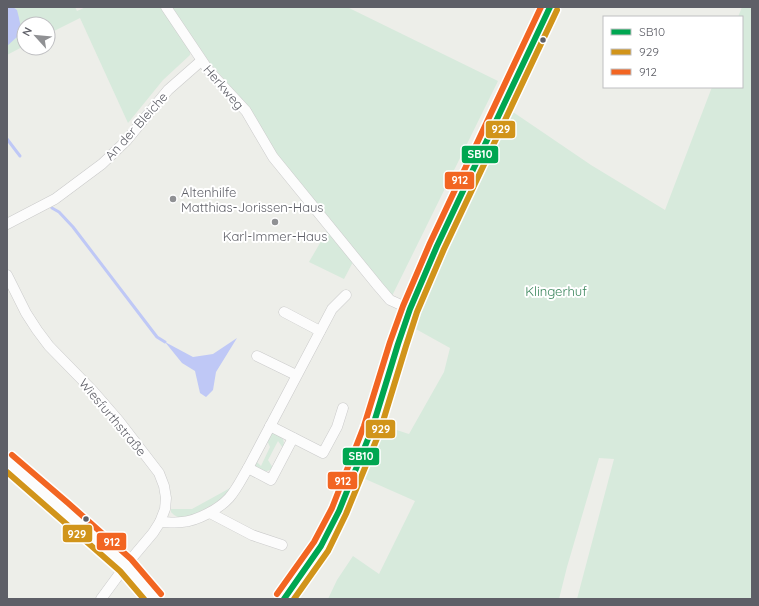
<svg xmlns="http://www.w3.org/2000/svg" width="759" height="606" font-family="Quicksand,sans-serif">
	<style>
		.green { fill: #d7eadc }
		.water { fill: #bfc8f6 }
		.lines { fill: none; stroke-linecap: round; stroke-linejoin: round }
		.stream { stroke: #bfc8f6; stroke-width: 3 }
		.street-casing { stroke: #cbcbcb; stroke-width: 11 }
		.secondary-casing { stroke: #cbcbca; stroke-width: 15 }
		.street { stroke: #fcfcfc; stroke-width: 10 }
		.secondary { stroke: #fcfcfc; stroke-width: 14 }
		.bus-1-casing { stroke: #fff; stroke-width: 9 }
		.bus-2-casing { stroke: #fff; stroke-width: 9 }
		.bus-3-casing { stroke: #fff; stroke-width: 9 }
		.bus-1 { stroke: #00a651; stroke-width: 6 }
		.bus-2 { stroke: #d1941a; stroke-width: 6 }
		.bus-3 { stroke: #f26522; stroke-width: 6 }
		.bus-dot { fill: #5e5f67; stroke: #fff; stroke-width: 1.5 }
		.poi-dot { fill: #909194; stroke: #fff; stroke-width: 1.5 }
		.labels { text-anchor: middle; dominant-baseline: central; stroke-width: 4; stroke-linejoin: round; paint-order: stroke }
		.street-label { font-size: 13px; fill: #5e5f67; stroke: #fff }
		.poi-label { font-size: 13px; fill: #5e5f67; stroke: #fff; text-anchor: start }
		.park-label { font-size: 13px; fill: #38845a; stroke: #fff }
		.line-badge { stroke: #fff; stroke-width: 1.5 }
		.badge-label { font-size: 11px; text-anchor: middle; font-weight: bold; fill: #fff }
	</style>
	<rect width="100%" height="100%" fill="#edeee9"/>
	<g class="green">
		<path d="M13,7H75L77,11L86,7H162L190,51V55L163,80L128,123L80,18L48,34V24H24V46L7,55V46L17,10Z"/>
		<path d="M172,7H347L498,81L391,298L276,155L249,108L210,63Z"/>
		<path d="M742,7H752V599H577L614,459L599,458L567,567L559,599H328L337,580L353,556L379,574L415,501L363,478L381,425L409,434L444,372L450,348L414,328L445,245L513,112L591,165L665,210L712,87H742V17H738Z"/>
		<path d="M327,231L354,260L344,279L309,262Z"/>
		<path d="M272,433C281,434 286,439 283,448L278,441L268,460L273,468C266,473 263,471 256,469L254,464L255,460L261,466L270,447L266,438Z"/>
		<path d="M232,487C230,489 228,492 226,494C218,503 190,519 178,517C175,516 173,514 171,512V509H192Z"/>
	</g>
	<g class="water">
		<path d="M7,7H13L17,10L19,18L21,28L17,37L7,46Z"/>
		<path d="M237,338L216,372L213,390L206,397L200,393L195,371L182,363L165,342L193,357L213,354Z"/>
	</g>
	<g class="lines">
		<g class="stream">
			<path d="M7,139L20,156"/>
			<path d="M52,208L59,212L73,227L157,337L165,342"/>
		</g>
		<g class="street-casing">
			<g id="street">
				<path d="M166,7L209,71L246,111L273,157L378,286L390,300L410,309"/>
				<path d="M7,224L55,199L102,164L126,141L168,90L201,61"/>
				<path d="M7,275L26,313L37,330L49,346L93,391L119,421L159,473L164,486L166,498L165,509L160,522L153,533L126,565L101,599"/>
				<path d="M284,312L320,331"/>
				<path d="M257,356L296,375"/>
				<path d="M270,426L323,453L337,427L343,408"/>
				<path d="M248,468L271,480L293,438"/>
				<path d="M210,513L252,535L282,545"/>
				<path d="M160,522C167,522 175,523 182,522C197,521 219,509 229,498C237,489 242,478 248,468L332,309L346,295"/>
			</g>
		</g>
		<g class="secondary-casing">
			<g id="secondary">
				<path d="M7,461L63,509L126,565L155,599"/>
				<path d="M284,599L321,546L339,511L372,429L398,344L410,309L437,246L550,7"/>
			</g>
		</g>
		<use href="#street" class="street"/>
		<use href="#secondary" class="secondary"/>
		<g class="bus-1-casing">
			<path id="bus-1" d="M284,599L321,546L339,511L372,429L398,344L410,309L437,246L550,7"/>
		</g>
		<g class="bus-2-casing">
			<g id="bus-2">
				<path d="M7,472L120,571L144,599"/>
				<path d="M294,599L328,551L346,514L380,431L406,346L417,312L444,249L557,10"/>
			</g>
		</g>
		<g class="bus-3-casing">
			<g id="bus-3">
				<path d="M12,455L68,503L131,559L161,594"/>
				<path d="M277,594L314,542L332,508L364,426L390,342L403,306L430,243L541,7"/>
			</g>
		</g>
		<use href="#bus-1" class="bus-1"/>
		<use href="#bus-2" class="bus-2"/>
		<use href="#bus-3" class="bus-3"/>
	</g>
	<g class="bus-dot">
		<circle cx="543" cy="40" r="3.5"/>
		<circle cx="86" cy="519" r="3.5"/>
	</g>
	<g class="poi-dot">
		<circle cx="173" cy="199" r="4"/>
		<circle cx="275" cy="222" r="4"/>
	</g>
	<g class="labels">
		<g class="street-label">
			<text transform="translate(224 87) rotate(49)">Herkweg</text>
			<text transform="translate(136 126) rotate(-48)">An der Bleiche</text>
			<text transform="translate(113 417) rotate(50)">Wiesfurthstraße</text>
		</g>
		<g class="poi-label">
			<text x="181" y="192">Altenhilfe<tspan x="181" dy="15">Matthias-Jorissen-Haus</tspan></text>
			<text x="275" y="236" text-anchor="middle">Karl-Immer-Haus</text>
		</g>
		<g class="park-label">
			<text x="556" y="291">Klingerhuf</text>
		</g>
	</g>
	<g class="line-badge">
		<rect x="485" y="120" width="31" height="19" rx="4" fill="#d1941a"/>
		<rect x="461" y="145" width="38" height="19" rx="4" fill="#00a651"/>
		<rect x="444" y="171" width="31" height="19" rx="4" fill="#f26522"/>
		<rect x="365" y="419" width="31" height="20" rx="4" fill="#d1941a"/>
		<rect x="342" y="447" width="38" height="19" rx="4" fill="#00a651"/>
		<rect x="327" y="471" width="31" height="19" rx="4" fill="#f26522"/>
		<rect x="62" y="524" width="31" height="19" rx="4" fill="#d1941a"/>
		<rect x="96" y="532" width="31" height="19" rx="4" fill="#f26522"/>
	</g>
	<g class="badge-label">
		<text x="501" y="133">929</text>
		<text x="480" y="158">SB10</text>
		<text x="460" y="184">912</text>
		<text x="381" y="433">929</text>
		<text x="361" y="460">SB10</text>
		<text x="343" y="485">912</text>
		<text x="77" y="538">929</text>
		<text x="112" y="546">912</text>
	</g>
	<rect width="759" height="606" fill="none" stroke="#5e5f67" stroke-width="16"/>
	<rect x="603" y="16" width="140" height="72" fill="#ffffff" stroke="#bfbfc2"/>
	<rect x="611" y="29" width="20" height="6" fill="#00a651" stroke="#bfbfc2"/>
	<text x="639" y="36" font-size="12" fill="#5e5f67">SB10</text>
	<rect x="611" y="49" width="20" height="6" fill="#d1941a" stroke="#bfbfc2"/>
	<text x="639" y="56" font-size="12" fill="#5e5f67">929</text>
	<rect x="611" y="69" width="20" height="6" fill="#f26522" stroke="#bfbfc2"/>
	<text x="639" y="76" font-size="12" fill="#5e5f67">912</text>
	<g transform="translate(36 36) rotate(297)"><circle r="19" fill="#ffffff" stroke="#bfbfc2"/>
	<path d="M0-3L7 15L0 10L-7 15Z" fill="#909194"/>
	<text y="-6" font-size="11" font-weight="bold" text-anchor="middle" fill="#5e5f67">N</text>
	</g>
</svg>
